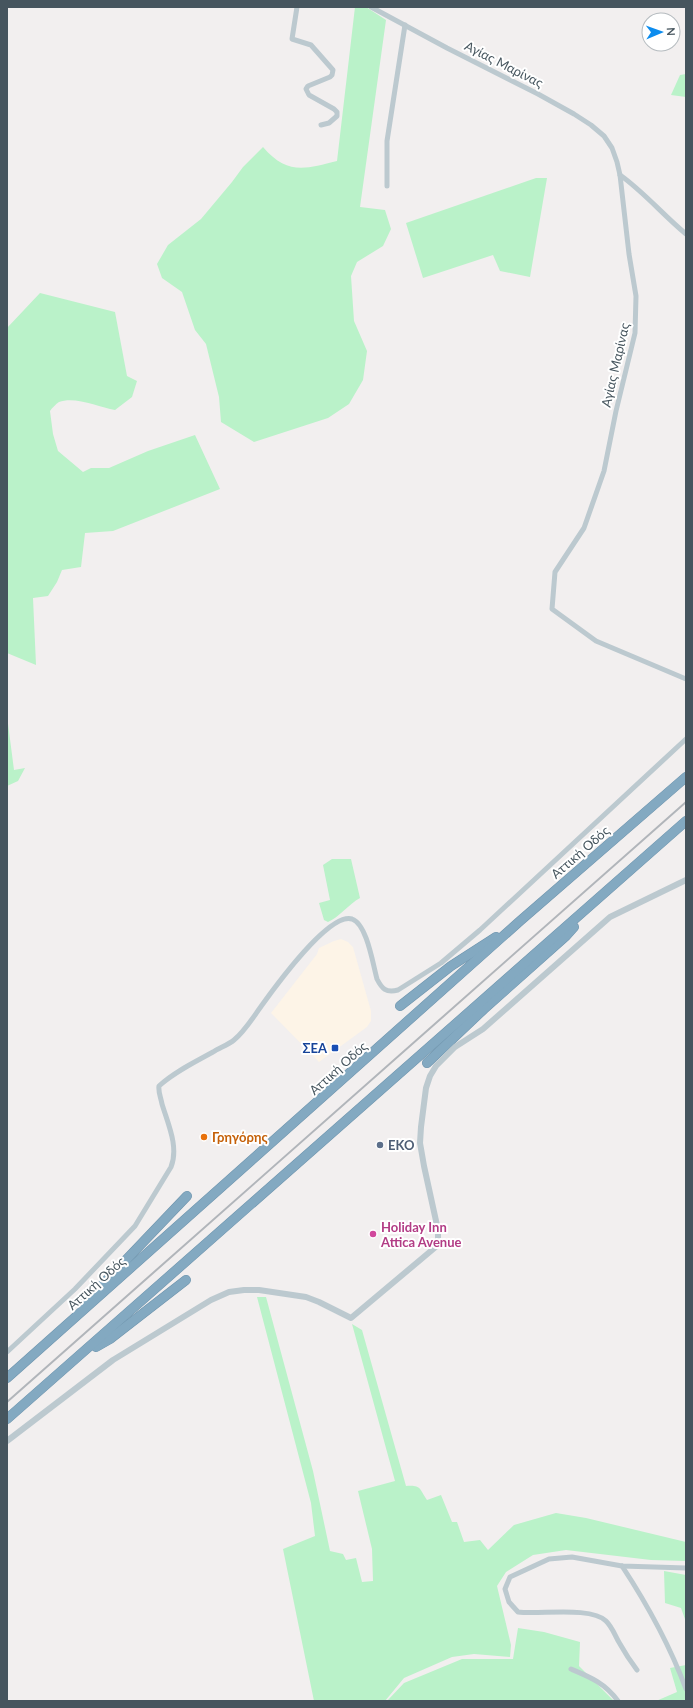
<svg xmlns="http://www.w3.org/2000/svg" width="693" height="1708" font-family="Lato,sans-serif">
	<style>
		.commercial { fill: #fdf4e7 }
		.green { fill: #baf2c9 }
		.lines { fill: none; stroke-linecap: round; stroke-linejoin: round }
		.motorway-casing { stroke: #6e94ad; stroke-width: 10 }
		.minor { stroke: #bcc9cf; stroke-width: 5 }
		.tertiary { stroke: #bcc9cf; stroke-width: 6 }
		.motorway { stroke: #83a9c1; stroke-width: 9 }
		.rail { stroke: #b1b5ba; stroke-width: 2 }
		.transit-dot { fill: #1a4fb4; stroke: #fff; stroke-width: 1.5 }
		.food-dot { fill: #e8710a; stroke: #fff; stroke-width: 1.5 }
		.service-dot { fill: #5c6f8a; stroke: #fff; stroke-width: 1.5 }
		.hotel-dot { fill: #d1479c; stroke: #fff; stroke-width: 1.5 }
		.labels { text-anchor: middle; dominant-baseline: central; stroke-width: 4; stroke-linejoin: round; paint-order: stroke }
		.street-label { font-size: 13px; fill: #46555e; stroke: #fff }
		.transit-label { font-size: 13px; font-weight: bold; fill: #164399; stroke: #fff; text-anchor: end }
		.food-label { font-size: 13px; font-weight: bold; fill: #c56008; stroke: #fff; text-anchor: start }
		.service-label { font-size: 13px; font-weight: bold; fill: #4e5e75; stroke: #fff; text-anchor: start }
		.hotel-label { font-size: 13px; font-weight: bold; fill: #b23c85; stroke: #fff; text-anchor: start }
	</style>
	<rect width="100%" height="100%" fill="#f2efef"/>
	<path class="commercial" d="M341,939L348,942L353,947L371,1011V1021L367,1027L319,1062L271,1013L317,954L319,948L334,941Z"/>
	<g class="green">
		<path d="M355,7H366L386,20L360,207L385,210L391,229L383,246L357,262L351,276L354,321L367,351L363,380L349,404L328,418L254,442L221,422L219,397L206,344L195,330L182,292L162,278L157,264L168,245L201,219L232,182L243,167L263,147C287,175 305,169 337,161Z"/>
		<path d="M686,74V97L671,95L680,75Z"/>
		<path d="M536,178H547L530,277L500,271L493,255L423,278L406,223Z"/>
		<path d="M40,293L115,312L127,376L137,381L132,397L115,410C99,407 75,396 59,402C56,404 52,408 50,411L53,434L58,451L83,472L91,468H109L148,451L195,435L220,489L113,531L85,533L81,567L62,570L57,582L48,596L33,598L36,665L7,653V328Z"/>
		<path d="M7,716L14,770L25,768L18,781L7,786Z"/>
		<path d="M332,859H351L360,898C349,904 338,918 328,922L324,920L319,903L330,900L323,865Z"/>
		<path d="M257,1297H266L313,1471L330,1551L343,1554L346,1560L356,1558L362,1582L373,1581L372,1549L358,1491L395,1481L352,1324L362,1330L406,1486C421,1485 419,1488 427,1500L441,1495L452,1522H457L464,1542L480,1540L488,1550L514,1525L556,1513L586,1518L686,1542V1561L651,1560L566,1550L533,1555L506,1572L497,1586L511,1645L510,1657L474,1654L452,1657L404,1678L385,1701H314L283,1549L315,1536L311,1503Z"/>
		<path d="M664,1571L686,1575V1622L681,1608L665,1603Z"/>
		<path d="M518,1628L544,1632L580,1642L579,1666L614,1701H387L404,1683L462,1659H513Z"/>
		<path d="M686,1665V1701H656L677,1692L670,1668Z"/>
	</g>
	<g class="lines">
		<g class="motorway-casing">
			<g id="motorway">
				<path d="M400,1006L451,966L496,937"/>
				<path d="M427,1063L484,1009L566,936L574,927"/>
				<path d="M83,1305L187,1196"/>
				<path d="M96,1347L110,1339L186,1280"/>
				<path d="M7,1378L520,921L686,777"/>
				<path d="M7,1419L686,821"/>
			</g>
		</g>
		<g class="minor">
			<path d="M297,7L292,39L311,45L333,70L332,75L330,77L308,86L306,89L309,95L334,109L337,112V116L329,123L321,125"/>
			<path d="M371,7L447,48L538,94L574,114L591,125L604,136L612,148L617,162L620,175L629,254L636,296L635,333L616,411L604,471L584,528L555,572L552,609L596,641L686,679"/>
			<path d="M620,175C644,192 663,215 686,234"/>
			<path d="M387,186V141L405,25"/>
			<path d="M7,1352L75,1289L135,1226L171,1167C179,1147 168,1124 162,1104C161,1098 158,1092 159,1086C174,1072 195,1062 213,1052C219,1048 228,1045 234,1040C245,1031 254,1016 262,1005C275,987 329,912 352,919C367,924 373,965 377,979C382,989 386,993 398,990L441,963L480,930L686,739"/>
			<path d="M622,1566C647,1604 670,1646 686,1689"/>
			<path d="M571,1669C590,1677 605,1683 618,1701"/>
			<path d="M637,1670C631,1662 625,1653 620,1644C615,1636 613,1628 606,1621C591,1606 538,1615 518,1612L509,1602L505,1589L510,1577L549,1559L572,1557L622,1566L686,1568"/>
		</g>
		<path class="tertiary" d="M7,1441L113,1360L211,1300L229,1292L244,1290H259L306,1297L319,1302L351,1318L438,1245V1230L424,1166L420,1143L421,1127L426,1088L430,1076L436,1066L455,1047L483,1029L610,917L686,880"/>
		<use href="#motorway" class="motorway"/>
		<path class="rail" d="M7,1402L686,802"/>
	</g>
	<rect class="transit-dot" x="331" y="1044" width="8" height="8" rx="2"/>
	<circle class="food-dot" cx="204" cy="1137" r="4"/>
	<circle class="service-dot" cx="380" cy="1145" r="4"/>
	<circle class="hotel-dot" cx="373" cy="1234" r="4"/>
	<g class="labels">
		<g class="street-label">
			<text transform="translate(504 64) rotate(27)">Αγίας Μαρίνας</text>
			<text transform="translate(615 365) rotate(-77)">Αγίας Μαρίνας</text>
			<text transform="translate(580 852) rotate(-41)">Αττική Οδός</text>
			<text transform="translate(338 1068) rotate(-42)">Αττική Οδός</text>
			<text transform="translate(96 1283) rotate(-42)">Αττική Οδός</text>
		</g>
		<g class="transit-label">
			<text x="327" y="1048">ΣΕΑ</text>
		</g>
		<g class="food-label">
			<text x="212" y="1137">Γρηγόρης</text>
		</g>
		<g class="service-label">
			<text x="388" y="1145">EKO</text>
		</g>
		<g class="hotel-label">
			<text x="381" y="1227">Holiday Inn<tspan x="381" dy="15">Attica Avenue</tspan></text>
		</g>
	</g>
	<rect width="693" height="1708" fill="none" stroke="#46555e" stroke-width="16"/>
	<g transform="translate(661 32) rotate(88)"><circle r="19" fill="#ffffff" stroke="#b5bbbf"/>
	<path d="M0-3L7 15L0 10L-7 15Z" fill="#0c8cee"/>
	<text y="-6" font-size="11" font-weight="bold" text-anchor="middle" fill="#46555e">N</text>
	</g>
</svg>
